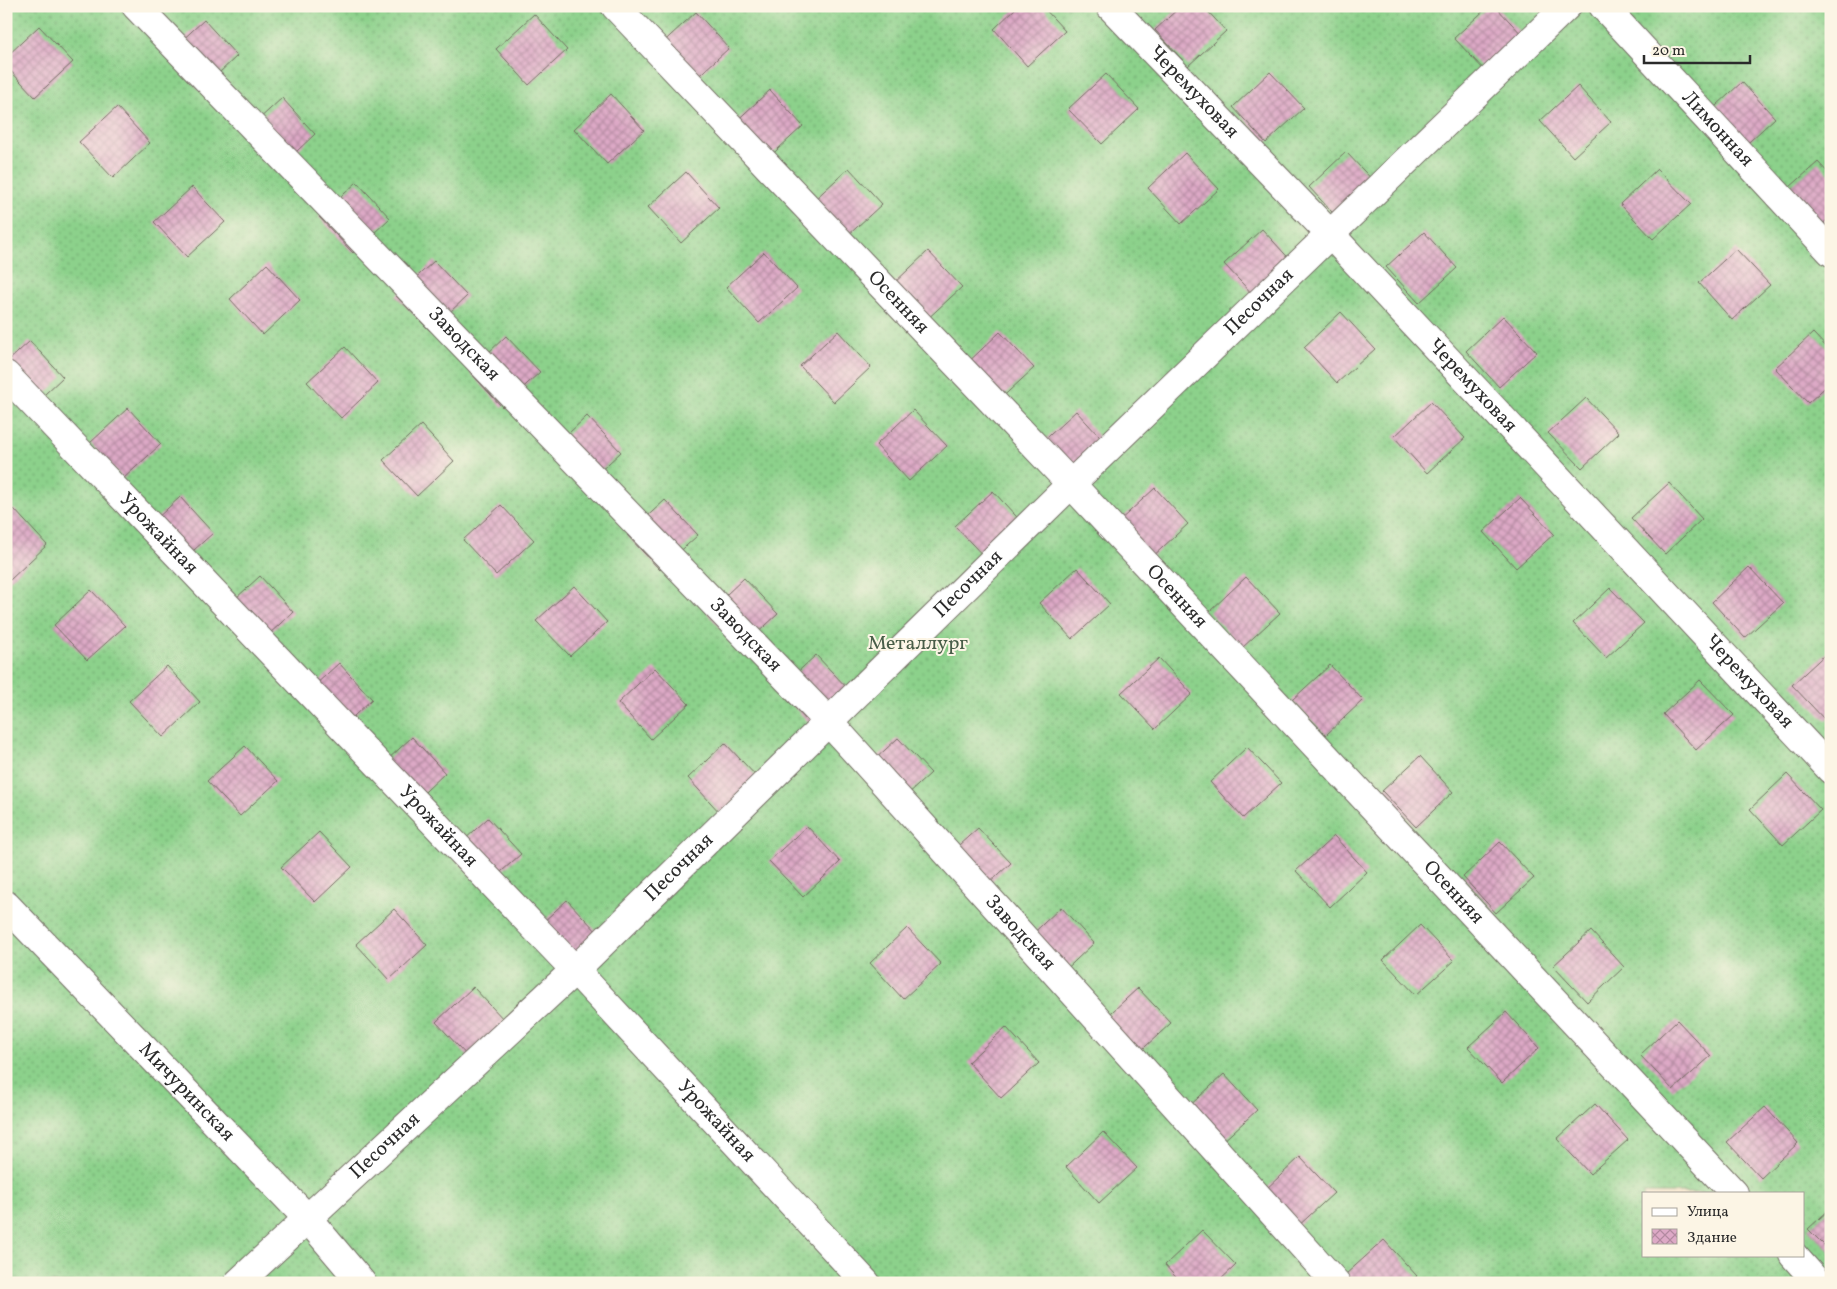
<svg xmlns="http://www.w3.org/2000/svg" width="1837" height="1289" font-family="Vollkorn,serif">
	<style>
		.garden { fill: url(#garden-dots); stroke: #5c7e5b; fill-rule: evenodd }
		.building { fill: url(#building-cross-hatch) }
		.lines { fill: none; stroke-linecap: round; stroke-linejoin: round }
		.street-casing { stroke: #726b61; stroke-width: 30 }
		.street { stroke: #fff; stroke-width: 28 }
		.labels { text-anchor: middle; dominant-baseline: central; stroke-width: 4; stroke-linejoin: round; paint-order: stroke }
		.street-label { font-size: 20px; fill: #2b2b2b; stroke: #fcf5e5 }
		.park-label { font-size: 20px; fill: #485d48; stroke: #fcf5e5 }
	</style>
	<defs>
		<pattern id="garden-dots" width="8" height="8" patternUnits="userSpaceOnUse" patternTransform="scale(1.25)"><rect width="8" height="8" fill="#8cd18b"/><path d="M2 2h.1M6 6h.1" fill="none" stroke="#73aa72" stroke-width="1.8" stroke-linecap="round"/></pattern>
		<pattern id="building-cross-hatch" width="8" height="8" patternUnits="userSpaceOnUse" patternTransform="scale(1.25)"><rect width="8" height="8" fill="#dda9c6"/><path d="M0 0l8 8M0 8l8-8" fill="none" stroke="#b38aa1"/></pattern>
	</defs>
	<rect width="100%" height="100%" fill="#fcf5e5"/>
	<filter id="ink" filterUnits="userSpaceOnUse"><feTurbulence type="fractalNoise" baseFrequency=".02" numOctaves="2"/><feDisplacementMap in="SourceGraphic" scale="10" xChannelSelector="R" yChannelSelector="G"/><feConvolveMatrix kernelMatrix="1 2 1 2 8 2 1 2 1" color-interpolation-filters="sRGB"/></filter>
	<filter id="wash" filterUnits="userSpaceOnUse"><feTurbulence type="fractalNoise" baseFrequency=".0096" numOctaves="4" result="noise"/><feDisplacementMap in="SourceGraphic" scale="20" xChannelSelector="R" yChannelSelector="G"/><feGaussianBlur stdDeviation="1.12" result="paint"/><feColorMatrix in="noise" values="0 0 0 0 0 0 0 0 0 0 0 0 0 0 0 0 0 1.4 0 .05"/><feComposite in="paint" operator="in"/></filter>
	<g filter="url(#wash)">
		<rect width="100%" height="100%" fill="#f5e1c6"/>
		<path class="garden" d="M6,6H1831V1283H6ZM1643,1193H1803V1255H1643Z"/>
		<g id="blocks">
			<g class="building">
				<path d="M1018,6H1042L1065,31L1027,66L994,29Z"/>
				<path d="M1181,6H1203L1226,31L1188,66L1155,30Z"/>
				<path d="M1489,6H1495L1526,39L1488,74L1454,38Z"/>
				<path d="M696,12L729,48L691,83L658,47Z"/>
				<path d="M534,14L567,50L529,85L496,49Z"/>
				<path d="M204,20L237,56L200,91L166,55Z"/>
				<path d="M39,26L73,62L35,97L6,66V57Z"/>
				<path d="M1270,72L1304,108L1266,143L1233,107Z"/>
				<path d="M1106,74L1139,109L1102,144L1068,109Z"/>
				<path d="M1742,82L1775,118L1737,153L1704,117Z"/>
				<path d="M1578,86L1611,122L1573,157L1540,121Z"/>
				<path d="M770,90L803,126L765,161L732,125Z"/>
				<path d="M611,94L644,130L607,164L574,129Z"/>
				<path d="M282,98L315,134L278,169L244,133Z"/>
				<path d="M117,107L150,143L113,178L79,142Z"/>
				<path d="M1346,152L1380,188L1342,223L1309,187Z"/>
				<path d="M1185,153L1219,189L1181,224L1148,188Z"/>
				<path d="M1818,162L1831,176V216L1814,232L1780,196Z"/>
				<path d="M849,168L882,204L844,239L811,203Z"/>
				<path d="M1657,169L1691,204L1653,239L1620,204Z"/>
				<path d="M686,172L719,208L681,243L648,207Z"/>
				<path d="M357,182L390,218L353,253L319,217Z"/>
				<path d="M192,187L225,222L187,257L154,222Z"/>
				<path d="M1262,229L1295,265L1257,299L1224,264Z"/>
				<path d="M1424,232L1457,268L1419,303L1386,267Z"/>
				<path d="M1736,249L1770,285L1732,320L1699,283Z"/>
				<path d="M928,251L962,287L924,322L891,286Z"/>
				<path d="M764,252L797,288L759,323L726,287Z"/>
				<path d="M434,261L467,296L430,331L396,296Z"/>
				<path d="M267,264L300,300L263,335L230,299Z"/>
				<path d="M1341,312L1375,349L1337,383L1304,347Z"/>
				<path d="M1503,316L1537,352L1499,387L1466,351Z"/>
				<path d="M838,331L871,367L834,402L800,366Z"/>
				<path d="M1000,332L1034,368L996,403L963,367Z"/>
				<path d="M1813,333L1831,352V382L1808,403L1775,368Z"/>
				<path d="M506,336L540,372L502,407L469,371Z"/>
				<path d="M30,341L63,377L26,412L6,363Z"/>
				<path d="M345,347L378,383L341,418L307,382Z"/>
				<path d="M1586,398L1619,433L1582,468L1548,433Z"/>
				<path d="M1431,402L1465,438L1427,473L1394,437Z"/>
				<path d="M128,408L161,444L123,479L90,443Z"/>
				<path d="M913,410L947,446L909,481L876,445Z"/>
				<path d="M1076,411L1109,447L1072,482L1038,446Z"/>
				<path d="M587,416L621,452L583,487L550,451Z"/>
				<path d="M421,425L454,461L417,496L383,460Z"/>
				<path d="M1669,483L1702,519L1665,554L1631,518Z"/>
				<path d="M1155,488L1188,524L1150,559L1117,523Z"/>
				<path d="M993,491L1026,527L989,562L955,526Z"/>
				<path d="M180,497L213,533L175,567L142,532Z"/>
				<path d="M1520,498L1554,534L1516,568L1483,532Z"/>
				<path d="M665,500L698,535L660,570L627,535Z"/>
				<path d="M501,505L534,540L496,575L463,540Z"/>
				<path d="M14,509L47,545L10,580L6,576V516Z"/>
				<path d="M1749,567L1783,603L1745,638L1712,602Z"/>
				<path d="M1077,568L1110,604L1072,639L1039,603Z"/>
				<path d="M260,576L293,612L255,647L222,611Z"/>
				<path d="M1246,577L1280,613L1242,648L1209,612Z"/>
				<path d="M744,578L778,614L740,649L707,613Z"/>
				<path d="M574,586L607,622L570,656L536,621Z"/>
				<path d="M1610,588L1644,623L1606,658L1573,623Z"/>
				<path d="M91,590L125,626L87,660L54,625Z"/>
				<path d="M1831,649V716L1826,721L1792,685Z"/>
				<path d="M816,655L850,691L812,726L778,690Z"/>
				<path d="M1159,658L1192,694L1155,729L1121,693Z"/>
				<path d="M339,663L372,699L335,734L301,698Z"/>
				<path d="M1330,665L1363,700L1326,735L1292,700Z"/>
				<path d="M167,666L200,702L163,737L129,701Z"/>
				<path d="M655,668L689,704L651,739L618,703Z"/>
				<path d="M1700,680L1734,715L1696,750L1663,714Z"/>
				<path d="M412,737L445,773L408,808L374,772Z"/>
				<path d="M898,738L931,773L893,808L860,773Z"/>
				<path d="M725,743L759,779L721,814L688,778Z"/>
				<path d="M245,746L278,781L240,816L207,781Z"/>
				<path d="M1247,747L1281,783L1243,818L1210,782Z"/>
				<path d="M1420,756L1453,792L1416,827L1382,791Z"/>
				<path d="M1787,774L1821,810L1783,845L1750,809Z"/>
				<path d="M488,818L521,854L483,888L450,853Z"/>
				<path d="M807,826L840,862L803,897L769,861Z"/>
				<path d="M978,828L1011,863L973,898L940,862Z"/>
				<path d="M319,832L352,867L315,902L281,867Z"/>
				<path d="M1334,836L1367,872L1330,907L1296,871Z"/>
				<path d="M1500,842L1534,878L1496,913L1463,877Z"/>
				<path d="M567,900L600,935L562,970L529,935Z"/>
				<path d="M1061,907L1094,943L1057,978L1024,942Z"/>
				<path d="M394,909L427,945L389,980L356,944Z"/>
				<path d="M1420,925L1454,961L1416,995L1383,960Z"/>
				<path d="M907,928L941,964L903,999L870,963Z"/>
				<path d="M1591,931L1624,967L1587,1002L1553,966Z"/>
				<path d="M473,987L507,1023L469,1058L436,1022Z"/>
				<path d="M1138,988L1171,1023L1133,1058L1100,1023Z"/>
				<path d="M1506,1012L1539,1048L1502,1083L1468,1047Z"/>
				<path d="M1677,1020L1711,1056L1673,1090L1640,1055Z"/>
				<path d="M1006,1027L1039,1063L1001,1098L968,1062Z"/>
				<path d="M1224,1074L1257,1110L1220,1144L1186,1109Z"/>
				<path d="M1595,1104L1628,1140L1590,1174L1557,1139Z"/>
				<path d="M1765,1107L1798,1143L1761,1178L1727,1142Z"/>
				<path d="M1103,1132L1137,1168L1099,1203L1066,1167Z"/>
				<path d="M1300,1157L1334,1193L1296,1228L1263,1192Z"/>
				<path d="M1831,1208V1252L1808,1229Z"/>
				<path d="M1202,1230L1236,1265L1217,1283H1181L1165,1265Z"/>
				<path d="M1384,1240L1417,1276L1409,1283H1354L1346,1274Z"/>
			</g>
		</g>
	</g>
	<g filter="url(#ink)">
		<use href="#blocks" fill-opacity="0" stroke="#726b61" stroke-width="1"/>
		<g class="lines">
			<g class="street-casing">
				<g id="street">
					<path id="s1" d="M136,6L828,721L1336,1283"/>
					<path id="s2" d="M615,6L1071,484L1734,1193"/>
					<path id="s3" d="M1110,6L1330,234L1831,770"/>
					<path id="s4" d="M1603,6L1831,252"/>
					<path id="s5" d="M6,375L575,970L866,1283"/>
					<path id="s6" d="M6,905L308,1219L362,1283"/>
					<path d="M1793,1255L1818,1283"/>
					<path id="s7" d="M238,1283L575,970L1071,484L1567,6"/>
				</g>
			</g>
			<use href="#street" class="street"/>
		</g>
	</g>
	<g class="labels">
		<g class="street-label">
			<text stroke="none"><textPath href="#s3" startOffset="120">Черемуховая</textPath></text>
			<text stroke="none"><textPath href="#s4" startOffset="168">Лимонная</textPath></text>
			<text stroke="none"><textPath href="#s7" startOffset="1416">Песочная</textPath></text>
			<text stroke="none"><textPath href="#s2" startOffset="410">Осенняя</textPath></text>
			<text stroke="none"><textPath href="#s1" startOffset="471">Заводская</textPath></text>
			<text stroke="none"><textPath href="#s3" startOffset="525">Черемуховая</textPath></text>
			<text stroke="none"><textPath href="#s5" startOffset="220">Урожайная</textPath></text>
			<text stroke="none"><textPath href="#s7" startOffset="1011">Песочная</textPath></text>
			<text stroke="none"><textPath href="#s2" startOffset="815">Осенняя</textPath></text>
			<text stroke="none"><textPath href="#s1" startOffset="876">Заводская</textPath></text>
			<text stroke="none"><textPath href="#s3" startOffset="930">Черемуховая</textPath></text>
			<text stroke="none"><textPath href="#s5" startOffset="625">Урожайная</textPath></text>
			<text stroke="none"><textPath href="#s7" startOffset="606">Песочная</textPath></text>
			<text stroke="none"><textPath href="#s2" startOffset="1220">Осенняя</textPath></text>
			<text stroke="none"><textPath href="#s1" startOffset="1281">Заводская</textPath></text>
			<text stroke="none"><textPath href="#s6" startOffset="260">Мичуринская</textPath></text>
			<text stroke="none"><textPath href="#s5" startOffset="1030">Урожайная</textPath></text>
			<text stroke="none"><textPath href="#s7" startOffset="201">Песочная</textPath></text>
		</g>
		<g class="park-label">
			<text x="918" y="644">Металлург</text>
		</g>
	</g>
	<rect width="1837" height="1289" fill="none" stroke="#fcf5e5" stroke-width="25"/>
	<rect x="1642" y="1192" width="162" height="65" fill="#fcf5e5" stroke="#a8a49b"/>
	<rect x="1652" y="1208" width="25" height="8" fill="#ffffff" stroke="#a8a49b"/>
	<text x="1687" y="1216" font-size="15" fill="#2b2b2b">Улица</text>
	<rect x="1652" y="1229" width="25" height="15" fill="url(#building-cross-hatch)" stroke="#a8a49b"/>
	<text x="1687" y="1242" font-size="15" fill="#2b2b2b">Здание</text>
	<path d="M1644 55v8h106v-8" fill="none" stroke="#2b2b2b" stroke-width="2.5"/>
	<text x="1652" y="55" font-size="15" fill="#2b2b2b" stroke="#fcf5e5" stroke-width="4" paint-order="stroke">20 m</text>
</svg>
